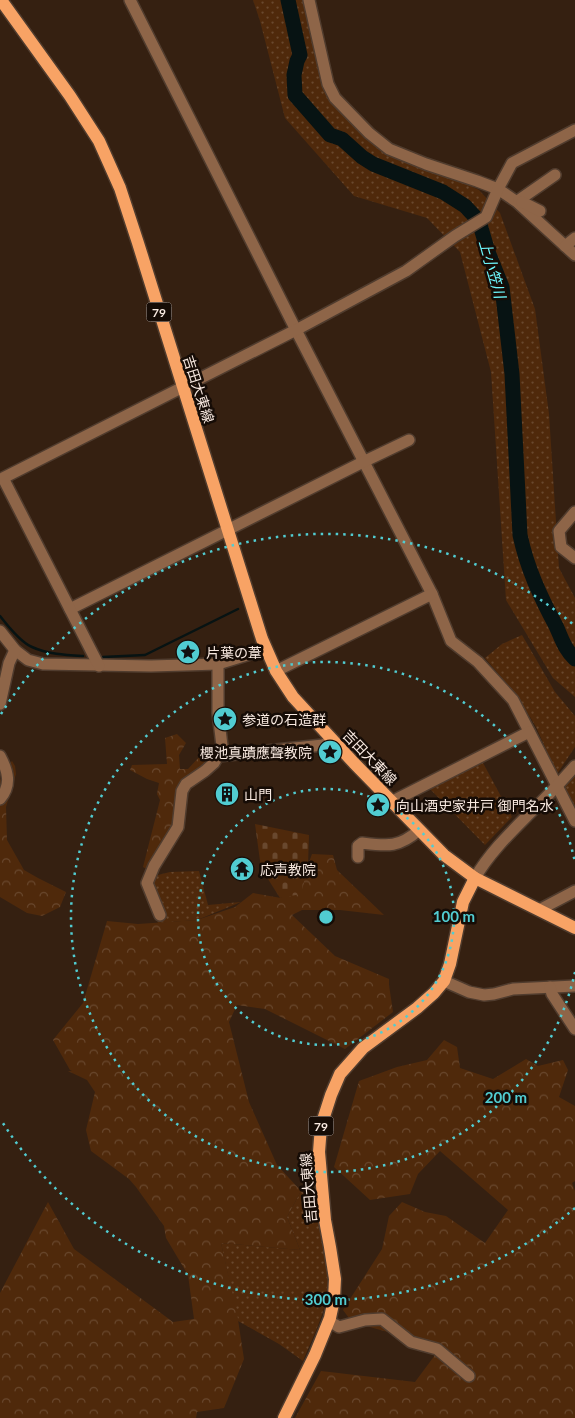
<svg xmlns="http://www.w3.org/2000/svg" width="575" height="1418" font-family="Lato,'Noto Sans JP',sans-serif">
	<style>
		.grass { fill: url(#grass-dots) }
		.forest { fill: url(#forest-crowns) }
		.cemetery { fill: url(#cemetery-stones) }
		.lines { fill: none; stroke-linecap: round; stroke-linejoin: round }
		.stream { stroke: #071313; stroke-width: 2.5 }
		.river { stroke: #071313; stroke-width: 15 }
		.minor-casing { stroke: #503c2e; stroke-width: 14 }
		.major-casing { stroke: #503c2e; stroke-width: 15 }
		.minor { stroke: #8e6548; stroke-width: 11 }
		.major { stroke: #f8a365; stroke-width: 12 }
		.ring { fill: none; stroke: #51ccd1; stroke-width: 2.5; stroke-dasharray: 2.5 5 }
		.labels { text-anchor: middle; dominant-baseline: central; stroke-width: 5; stroke-linejoin: round; paint-order: stroke }
		.shield { fill: #160c06; stroke: #b4a79f; stroke-width: 1 }
		.shield-label { font-size: 12px; font-weight: bold; fill: #f8e9e0 }
		.street-label { font-size: 14px; fill: #f8e9e0; stroke: #160c06 }
		.poi-label { font-size: 14px; fill: #f8e9e0; stroke: #160c06; text-anchor: start }
		.water-label { font-size: 15px; font-style: italic; fill: #6df8fe; stroke: #160c06 }
		.centre { fill: #51ccd1; stroke: #160c06; stroke-width: 2.5 }
		.ring-label { font-size: 15px; text-anchor: middle; font-weight: bold; fill: #51ccd1; stroke: #160c06; stroke-width: 5; stroke-linejoin: round; paint-order: stroke }
	</style>
	<defs>
		<pattern id="grass-dots" width="8" height="8" patternUnits="userSpaceOnUse" patternTransform="scale(1.25)"><rect width="8" height="8" fill="#4f290b"/><path d="M2 2h.1M6 6h.1" fill="none" stroke="#69482e" stroke-width="1.8" stroke-linecap="round"/></pattern>
		<pattern id="forest-crowns" width="20" height="18" patternUnits="userSpaceOnUse" patternTransform="scale(1.25)"><rect width="20" height="18" fill="#4f290b"/><path d="M2 6a3 3 0 1 1 6 0M12 15a3 3 0 1 1 6 0" fill="none" stroke="#69482e"/></pattern>
		<pattern id="cemetery-stones" width="16" height="16" patternUnits="userSpaceOnUse" patternTransform="scale(1.25)"><rect width="16" height="16" fill="#4f290b"/><path d="M2 7V4a2 2 0 0 1 4 0v3zM10 15v-3a2 2 0 0 1 4 0v3z" fill="#69482e"/></pattern>
	</defs>
	<rect width="100%" height="100%" fill="#352011"/>
	<g class="grass">
		<path d="M253,0H309L329,94L382,144L479,190L500,213L535,309L549,414L559,568L575,598V697L553,678L506,600L491,372L460,252L427,218L354,196L285,118L260,21Z"/>
		<path d="M522,635L555,692L575,716V747L557,774L536,727L518,697L485,658L502,644Z"/>
		<path d="M482,761L512,817L485,845L428,787Z"/>
		<path d="M575,773V814L561,788Z"/>
		<path d="M199,871L208,905L241,902L197,920L158,923L150,877L170,872Z"/>
		<path d="M301,1191L318,1205C321,1231 331,1270 327,1295C323,1318 312,1339 303,1361L279,1344L238,1321L221,1243L300,1250L287,1217Z"/>
	</g>
	<g class="forest">
		<path d="M177,734L186,743L179,755L180,769H188L201,755L210,758L181,783L175,799V822L160,844L150,871L143,867L160,800L157,794L159,783L147,779L130,770L132,765L167,764L165,738Z"/>
		<path d="M12,761L15,766L16,774L6,807L7,840L24,870L38,878L66,892L60,907L42,916L27,913L0,897V780L2,778V771Z"/>
		<path d="M312,854L333,855L337,870L384,915L340,910H302L292,915L335,956L389,979V985L393,1012L345,1049L265,1009L237,1005L229,1022L249,1102L277,1165L301,1191L287,1217L300,1250L221,1243L237,1313L244,1359L224,1408L197,1412L196,1418H0V1293L48,1202L74,1249L173,1322L194,1319L188,1275L166,1238L164,1226L136,1187L129,1179L91,1151L86,1130L95,1092L87,1080L68,1071H72L70,1070L53,1040L83,1003L107,921L138,924L197,920L235,907L253,893L281,898L308,865Z"/>
		<path d="M444,1040L457,1047L460,1068L493,1079L526,1059L538,1066L563,1060L568,1070L559,1097L575,1106V1181L572,1183L575,1191V1418H295L321,1371L415,1382L441,1347L352,1322L343,1310L382,1249L389,1216L402,1202L425,1212L446,1216L485,1243L508,1210L440,1151L418,1174L410,1194L370,1200L334,1167L359,1081L397,1067L427,1060Z"/>
	</g>
	<path class="cemetery" d="M255,824L309,835L308,865L301,894L280,898L261,868Z"/>
	<g class="lines">
		<g class="stream">
			<path d="M0,616C7,625 22,643 32,647C47,654 66,655 83,656"/>
			<path d="M103,657L145,655L238,609"/>
		</g>
		<path class="river" d="M288,0L300,55L297,61L294,75L295,95L330,135L342,139L362,157L373,164L443,192L465,206L479,221L488,252L502,287L512,374L520,535C527,568 540,596 556,626C562,639 564,648 575,659"/>
		<g class="minor-casing">
			<g id="minor">
				<path d="M130,0L296,330L432,594L451,641L478,662L513,700L575,821"/>
				<path d="M309,0L328,84L335,98L369,133L389,149L426,164L477,181L498,189L517,202L575,255"/>
				<path d="M519,200L555,175"/>
				<path d="M522,202L540,211"/>
				<path d="M565,246L575,238"/>
				<path d="M575,512L559,531L561,547L575,558"/>
				<path d="M70,609L363,462L409,440"/>
				<path d="M0,631L15,650L28,660L43,664L151,666L218,664L266,649"/>
				<path d="M218,664V713L223,754"/>
				<path d="M99,666L3,478L296,330L406,271L455,236L486,217L498,189L512,163L575,130"/>
				<path d="M276,671L432,594"/>
				<path d="M0,704L9,663L15,650"/>
				<path d="M0,756C8,771 12,785 0,799"/>
				<path d="M391,802L529,732"/>
				<path d="M358,857V846L362,843C387,846 399,848 419,830"/>
				<path d="M475,878C488,855 508,835 527,816C544,800 560,783 575,766"/>
				<path d="M539,910L575,891"/>
				<path d="M160,915L147,883L154,866L178,827L182,791L186,784L205,771L214,763L218,756L323,745L327,743L332,739"/>
				<path d="M444,981L469,992L484,995L494,994L513,989L575,986"/>
				<path d="M550,987L552,994L575,1029"/>
				<path d="M329,1321L339,1327L365,1320L382,1319L411,1342L437,1349L469,1376"/>
			</g>
		</g>
		<g class="major-casing">
			<g id="major">
				<path d="M1,0L70,96L99,141L120,188L138,243L262,639L276,671L293,697L354,763L444,855L475,878L575,928"/>
				<path d="M284,1418L315,1355L330,1318L334,1299L335,1279L330,1247L325,1220L319,1152L321,1126L331,1095L340,1074L363,1048L417,1008L434,993L444,981L450,964L463,902L475,878"/>
			</g>
		</g>
		<use href="#minor" class="minor"/>
		<use href="#major" class="major"/>
	</g>
	<g class="ring">
		<circle cx="326" cy="917" r="128"/>
		<path d="M575 972A255 255 0 1 1 575 862"/>
		<path d="M575 1208A383 383 0 0 1 1 1120M1 714A383 383 0 0 1 575 626"/>
	</g>
	<defs>
		<g id="sight-disc" transform="scale(1.25)"><circle r="9.5" fill="#51ccd1" stroke="#160c06"/><path d="M0-6L1.8-2.2L6-1.7L2.9 1.2L3.7 5.4L0 3.3L-3.7 5.4L-2.9 1.2L-6-1.7L-1.8-2.2Z" fill="#111"/></g>
		<g id="building-disc" transform="scale(1.25)"><circle r="9.5" fill="#51ccd1" stroke="#160c06"/><path d="M-4-6H4V6H1V3H-1V6H-4ZM-2.5-4.3h1.7v1.8h-1.7ZM.8-4.3h1.7v1.8H.8ZM-2.5-1h1.7V.8h-1.7ZM.8-1h1.7V.8H.8Z" fill="#111"/></g>
		<g id="temple-disc" transform="scale(1.25)"><circle r="9.5" fill="#51ccd1" stroke="#160c06"/><path d="M0-6L5-2H3V0L6.5 2.5H4V6H1.5V3h-3V6H-4V2.5H-6.5L-3 0V-2H-5Z" fill="#111"/></g>
	</defs>
	<g fill-rule="evenodd">
		<use href="#sight-disc" x="188" y="652"/>
		<use href="#sight-disc" x="225" y="719"/>
		<use href="#sight-disc" x="330" y="752"/>
		<use href="#building-disc" x="227" y="794"/>
		<use href="#sight-disc" x="378" y="805"/>
		<use href="#temple-disc" x="242" y="869"/>
	</g>
	<g class="labels">
		<g class="shield">
			<rect x="146.5" y="302.5" width="25" height="19" rx="4"/>
			<rect x="308.5" y="1116.5" width="25" height="19" rx="4"/>
		</g>
		<g class="shield-label">
			<text x="159" y="312">79</text>
			<text x="321" y="1126">79</text>
		</g>
		<g class="street-label">
			<text transform="translate(199 389) rotate(72)">吉田大東線</text>
			<text transform="translate(370 757) rotate(46)">吉田大東線</text>
			<text transform="translate(308 1188) rotate(-95)">吉田大東線</text>
		</g>
		<g class="poi-label">
			<text x="206" y="652">片葉の葦</text>
			<text x="242" y="719">参道の石造群</text>
			<text x="312" y="752" text-anchor="end">櫻池真蹟應聲教院</text>
			<text x="244" y="794">山門</text>
			<text x="396" y="805">向山酒史家井戸 御門名水</text>
			<text x="260" y="869">応声教院</text>
		</g>
		<g class="water-label">
			<text transform="translate(493 269) rotate(74)">上小笠川</text>
		</g>
	</g>
	<circle cx="326" cy="917" r="8" class="centre"/>
	<g class="ring-label">
		<text x="454" y="922">100 m</text>
		<text x="506" y="1103">200 m</text>
		<text x="326" y="1305">300 m</text>
	</g>
</svg>
